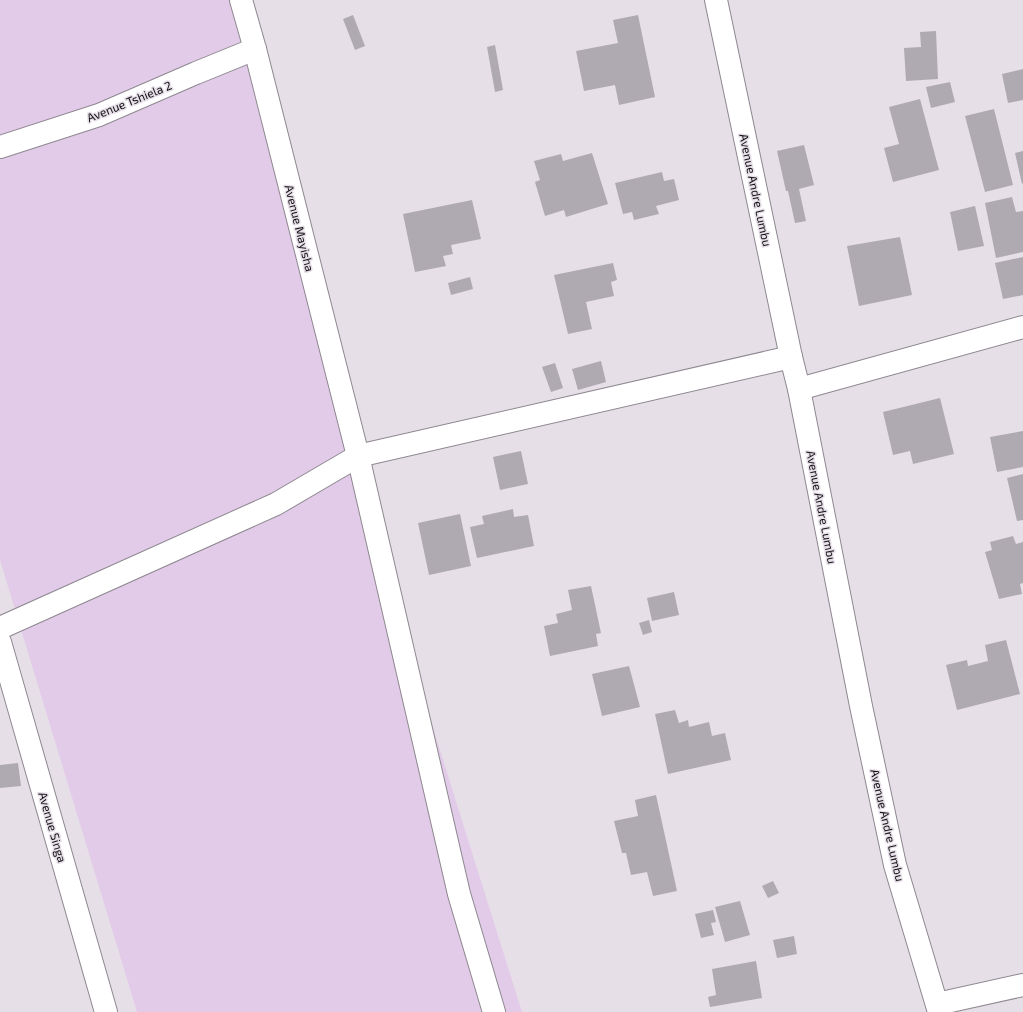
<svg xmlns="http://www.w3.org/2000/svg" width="1023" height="1012" font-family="'Exo 2',sans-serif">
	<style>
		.green { fill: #e2cbe8 }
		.building { fill: #afa9b1 }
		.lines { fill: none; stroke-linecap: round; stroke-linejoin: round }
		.street-casing { stroke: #8e8890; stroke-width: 24 }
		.street { stroke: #fff; stroke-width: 22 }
		.labels { text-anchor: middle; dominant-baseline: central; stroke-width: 3; stroke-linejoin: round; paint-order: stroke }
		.street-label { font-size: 12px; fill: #121013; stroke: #e6dfe8 }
	</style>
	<rect width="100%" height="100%" fill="#e6dfe8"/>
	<path class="green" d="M0,0H229L434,731L522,1012H137L0,560Z"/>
	<g class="building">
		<path d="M353,15L365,46L355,50L343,19Z"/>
		<path d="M638,15L655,97L619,105L615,85L584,91L576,51L618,43L613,20Z"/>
		<path d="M936,31L938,79L906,81L904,48L921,47L920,32Z"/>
		<path d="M495,45L503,90L495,92L487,47Z"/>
		<path d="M1023,69V100L1008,103L1002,74Z"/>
		<path d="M950,82L955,102L931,108L926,87Z"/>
		<path d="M920,99L939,170L893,182L884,148L899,144L889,107Z"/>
		<path d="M994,109L1013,185L985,192L965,116Z"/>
		<path d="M804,145L814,185L799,189L806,221L795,223L788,191H786L777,151Z"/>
		<path d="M1023,151V183L1022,184L1015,153Z"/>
		<path d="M592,153L608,204L566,217L564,210L545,216L535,182L540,180L534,161L561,154L563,161Z"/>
		<path d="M662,172L664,181L674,179L679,200L656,206L659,214L634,220L632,212L623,214L615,183Z"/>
		<path d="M1012,197L1016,212L1023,211V252L996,258L985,203Z"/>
		<path d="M472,200L481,239L451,245L453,254L443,256L446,266L415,272L403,214Z"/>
		<path d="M975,206L984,246L958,251L950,212Z"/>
		<path d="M900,237L912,295L859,306L847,246Z"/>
		<path d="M1023,257V295L1003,299L995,263Z"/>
		<path d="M613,263L617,280L611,282L614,296L586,302L592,329L568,334L554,275Z"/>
		<path d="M470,277L473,289L451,295L448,283Z"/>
		<path d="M601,361L606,382L578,390L572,369Z"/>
		<path d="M555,363L563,388L551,392L542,367Z"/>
		<path d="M940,398L954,454L913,464L910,451L893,455L883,412Z"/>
		<path d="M1023,431V467L997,472L990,437Z"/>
		<path d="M521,451L528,484L500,490L493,457Z"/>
		<path d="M1023,474V520L1017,521L1007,478Z"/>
		<path d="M513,509L514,517L528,515L534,546L477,558L470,527L484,524L482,516Z"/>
		<path d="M460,514L471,566L429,575L418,523Z"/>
		<path d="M1013,536L1016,544L1023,542V583L1020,584L1022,594L999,599L985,552L992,550L990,542Z"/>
		<path d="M591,586L601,633L596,634L598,646L550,656L544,626L558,623L556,614L572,610L568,590Z"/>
		<path d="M674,592L679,615L652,621L647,598Z"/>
		<path d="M649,620L652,632L643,635L639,623Z"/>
		<path d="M1006,640L1020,694L957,710L946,665L967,660L968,666L988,661L985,645Z"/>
		<path d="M629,666L640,707L602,716L592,674Z"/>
		<path d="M675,710L679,723L688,720L689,727L709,722L712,736L725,733L731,760L668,774L655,714Z"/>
		<path d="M18,763L21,786L0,788V765Z"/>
		<path d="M656,795L677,891L653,896L647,872L631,875L626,853H622L614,821L638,816L635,800Z"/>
		<path d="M773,881L779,893L768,898L762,886Z"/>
		<path d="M740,901L750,935L725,942L715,907Z"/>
		<path d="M713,910L716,922L711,923L714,935L701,938L695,914Z"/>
		<path d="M794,936L797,954L777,958L773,940Z"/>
		<path d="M756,961L762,998L710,1007L708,997L716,995L712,969Z"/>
	</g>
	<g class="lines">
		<g class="street-casing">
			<g id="street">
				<path d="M241,0L255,49L358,456L459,894L494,1012"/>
				<path d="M716,0L791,357L799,389L861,706L895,865L939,1012"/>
				<path d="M0,147L99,115L196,73L255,49"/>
				<path d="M799,389L1023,327"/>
				<path d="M0,628L276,504L358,456L791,357"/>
				<path d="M0,642L106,1012"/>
				<path d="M937,1004L1023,985"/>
			</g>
		</g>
		<use href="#street" class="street"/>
	</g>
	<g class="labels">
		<g class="street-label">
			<text transform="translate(129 101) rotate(-22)">Avenue Tshiela 2</text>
			<text transform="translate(756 190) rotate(78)">Avenue Andre Lumbu</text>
			<text transform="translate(300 228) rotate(76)">Avenue Mayisha</text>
			<text transform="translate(822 507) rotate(79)">Avenue Andre Lumbu</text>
			<text transform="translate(888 825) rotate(77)">Avenue Andre Lumbu</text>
			<text transform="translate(53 827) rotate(74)">Avenue Singa</text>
		</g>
	</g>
</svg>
